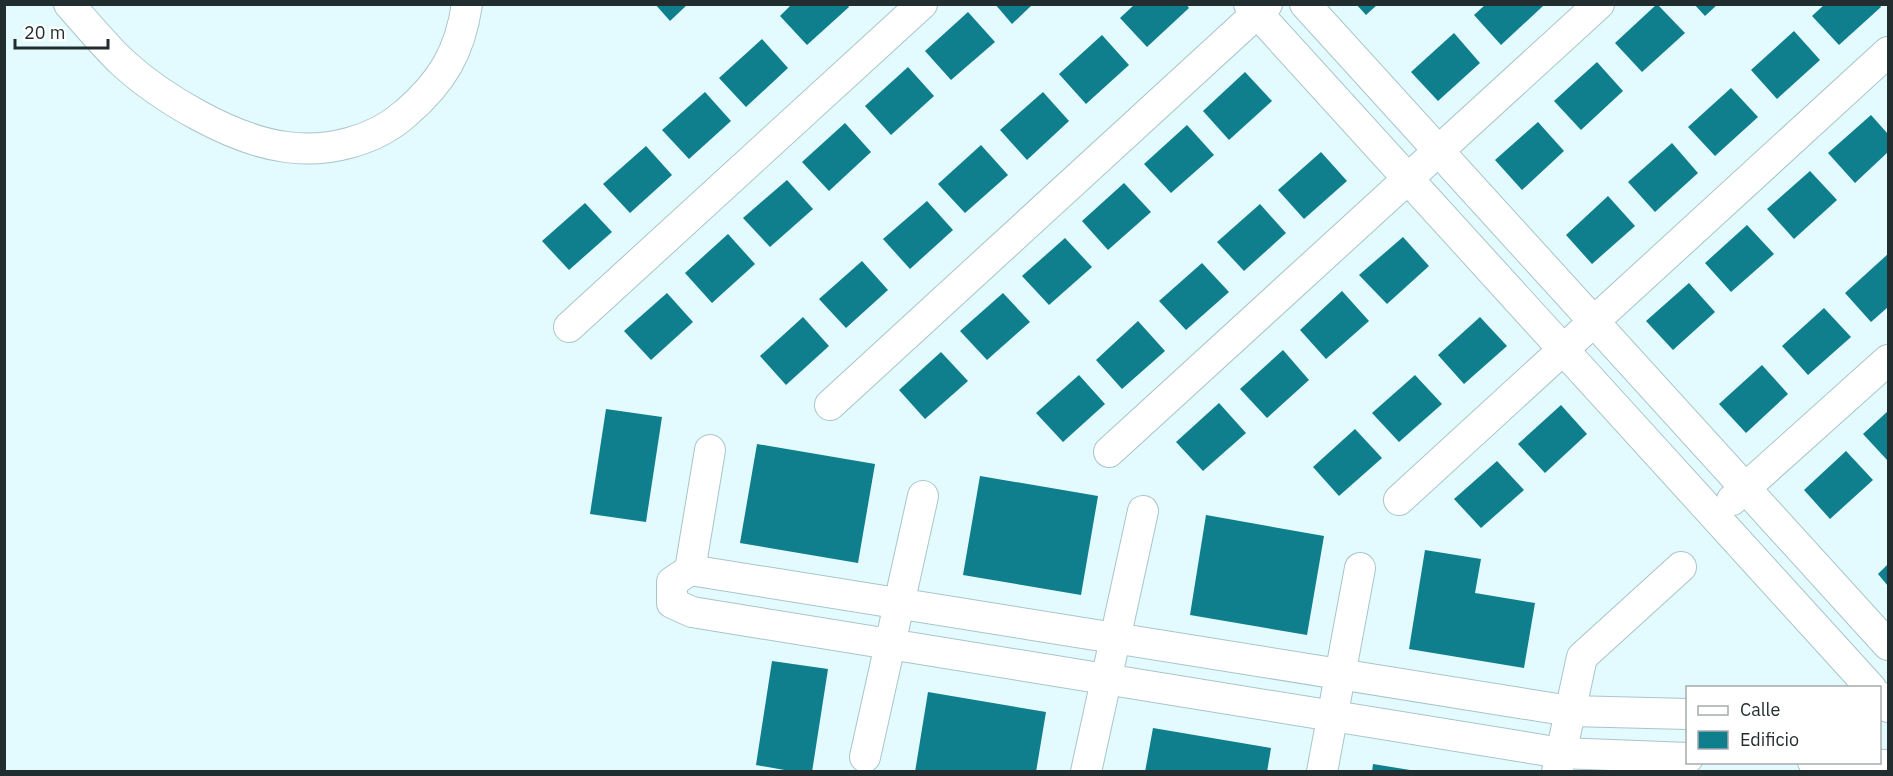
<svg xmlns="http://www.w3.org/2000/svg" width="1893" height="776" font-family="'IBM Plex Sans',sans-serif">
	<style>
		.building { fill: #0f7e8d }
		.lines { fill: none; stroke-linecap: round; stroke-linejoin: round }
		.minor-casing { stroke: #a9c5ca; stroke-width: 32 }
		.minor { stroke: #fff; stroke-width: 30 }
	</style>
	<rect width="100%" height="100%" fill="#e3fafe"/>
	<g class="building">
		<path d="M655,4H688L670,21Z"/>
		<path d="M792,4H847L849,7L807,45L780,16Z"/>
		<path d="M995,4H1033L1012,24Z"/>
		<path d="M1135,4H1186L1189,8L1147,47L1120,18Z"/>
		<path d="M1356,4H1378L1366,15Z"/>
		<path d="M1486,4H1542L1543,6L1501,45L1474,15Z"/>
		<path d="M1657,4L1685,33L1642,72L1615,43Z"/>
		<path d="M1694,4H1718L1705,16Z"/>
		<path d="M1825,4H1879L1881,7L1839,45L1812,16Z"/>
		<path d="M968,12L995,42L951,80L925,51Z"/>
		<path d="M1794,31L1820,60L1777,99L1751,70Z"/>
		<path d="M1454,33L1480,63L1438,101L1411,72Z"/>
		<path d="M1102,35L1129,65L1086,104L1059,74Z"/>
		<path d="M762,39L788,68L746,107L719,78Z"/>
		<path d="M1597,62L1623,91L1581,130L1554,101Z"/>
		<path d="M908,67L934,96L891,135L865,106Z"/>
		<path d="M1245,72L1272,101L1229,140L1203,111Z"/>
		<path d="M1731,88L1758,117L1715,156L1688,127Z"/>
		<path d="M705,92L731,121L689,159L662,130Z"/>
		<path d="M1043,92L1069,121L1027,160L1000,130Z"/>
		<path d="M1871,115L1888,134V152L1855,183L1828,153Z"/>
		<path d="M1538,122L1564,151L1522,190L1495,160Z"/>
		<path d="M845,123L871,152L829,191L802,162Z"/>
		<path d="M1187,125L1214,155L1171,193L1144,164Z"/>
		<path d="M1672,143L1698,173L1655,212L1628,182Z"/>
		<path d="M981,145L1008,175L965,213L938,184Z"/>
		<path d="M646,146L672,175L630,213L603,184Z"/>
		<path d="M1321,152L1347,181L1304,219L1278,190Z"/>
		<path d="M1810,171L1837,200L1794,239L1767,209Z"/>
		<path d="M787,180L813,209L770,247L743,218Z"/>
		<path d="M1124,183L1151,212L1108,250L1082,221Z"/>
		<path d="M1608,196L1635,226L1592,264L1566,235Z"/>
		<path d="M927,201L953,230L910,269L883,239Z"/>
		<path d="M585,203L612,232L569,270L542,241Z"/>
		<path d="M1260,204L1286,233L1244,271L1217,242Z"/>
		<path d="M1747,225L1774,254L1731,292L1705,263Z"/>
		<path d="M728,234L755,264L712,303L685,273Z"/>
		<path d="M1403,237L1429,266L1387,304L1359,275Z"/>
		<path d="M1065,238L1092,267L1049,305L1022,276Z"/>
		<path d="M1888,254V307L1871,322L1845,293Z"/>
		<path d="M862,261L888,290L846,328L819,299Z"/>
		<path d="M1202,263L1229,292L1186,330L1159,301Z"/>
		<path d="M1689,283L1715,312L1673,350L1646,321Z"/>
		<path d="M1342,291L1369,321L1326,359L1300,330Z"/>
		<path d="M667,293L693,322L651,360L624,331Z"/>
		<path d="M1003,293L1030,322L987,360L960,331Z"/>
		<path d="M1824,308L1851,337L1808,375L1782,346Z"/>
		<path d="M803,317L829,346L786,385L760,356Z"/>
		<path d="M1480,317L1507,346L1464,384L1438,355Z"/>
		<path d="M1138,321L1165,351L1122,389L1096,360Z"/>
		<path d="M1283,350L1309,380L1267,418L1240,389Z"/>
		<path d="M941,352L968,381L925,419L899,390Z"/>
		<path d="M1762,365L1788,394L1746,433L1719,404Z"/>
		<path d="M1079,375L1105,404L1063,442L1036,413Z"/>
		<path d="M1415,375L1442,404L1399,442L1372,413Z"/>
		<path d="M1219,403L1246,433L1203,471L1176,442Z"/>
		<path d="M1561,405L1587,434L1545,473L1518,444Z"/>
		<path d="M606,409L662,417L646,522L590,514Z"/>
		<path d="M1888,411V461L1863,434Z"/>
		<path d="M1355,429L1382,458L1339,496L1313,467Z"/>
		<path d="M757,444L875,464L858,563L740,543Z"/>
		<path d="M1846,451L1873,480L1830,519L1804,490Z"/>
		<path d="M1497,461L1524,490L1481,528L1454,499Z"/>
		<path d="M980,476L1098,496L1081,595L963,575Z"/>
		<path d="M1206,515L1324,536L1307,635L1190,615Z"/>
		<path d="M1425,550L1481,559L1475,593L1535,603L1524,668L1409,649Z"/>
		<path d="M1888,564V586L1878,574Z"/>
		<path d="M772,661L828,669L812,772H796L756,765Z"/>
		<path d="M928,692L1046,712L1036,772H915Z"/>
		<path d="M1153,728L1271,748L1267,772H1145Z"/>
		<path d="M1373,764L1410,770V772H1372Z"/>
	</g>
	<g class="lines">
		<g class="minor-casing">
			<g id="minor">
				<path d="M69,4C86,23 103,44 122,62C161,98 232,140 286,147C327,153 375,141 406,113C442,82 460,52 467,4"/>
				<path d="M1249,4L1871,688"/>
				<path d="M1305,4L1888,645"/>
				<path d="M569,327L922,4"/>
				<path d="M830,405L1267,4"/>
				<path d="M1109,452L1599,4"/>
				<path d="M1399,500L1888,52"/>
				<path d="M1732,500L1888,360"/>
				<path d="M690,570L710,450"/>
				<path d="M1880,697L1888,707"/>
				<path d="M1688,714L1570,711L690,570L672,582V603L692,612L1561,753L1688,758"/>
				<path d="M865,757L923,496"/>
				<path d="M1813,762L1888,765"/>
				<path d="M1086,772L1143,511"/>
				<path d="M1322,772L1360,568"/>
				<path d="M1557,772L1582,657L1681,567"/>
			</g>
		</g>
		<use href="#minor" class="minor"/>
	</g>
	<rect width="1893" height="776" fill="none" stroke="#222d2f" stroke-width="12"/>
	<rect x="1686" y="686" width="195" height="78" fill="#ffffff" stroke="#a7abac" stroke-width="1.5"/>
	<rect x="1698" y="706" width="30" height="9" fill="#ffffff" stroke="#a7abac" stroke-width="1.5"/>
	<text x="1740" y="716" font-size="18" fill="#222d2f">Calle</text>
	<rect x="1698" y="731" width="30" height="18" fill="#0f7e8d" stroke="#a7abac" stroke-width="1.5"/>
	<text x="1740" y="746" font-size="18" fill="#222d2f">Edificio</text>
	<path d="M15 39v9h93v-9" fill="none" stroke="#222d2f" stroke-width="3"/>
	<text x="24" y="39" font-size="18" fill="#222d2f" stroke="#ffffff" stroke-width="4.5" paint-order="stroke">20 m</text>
</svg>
